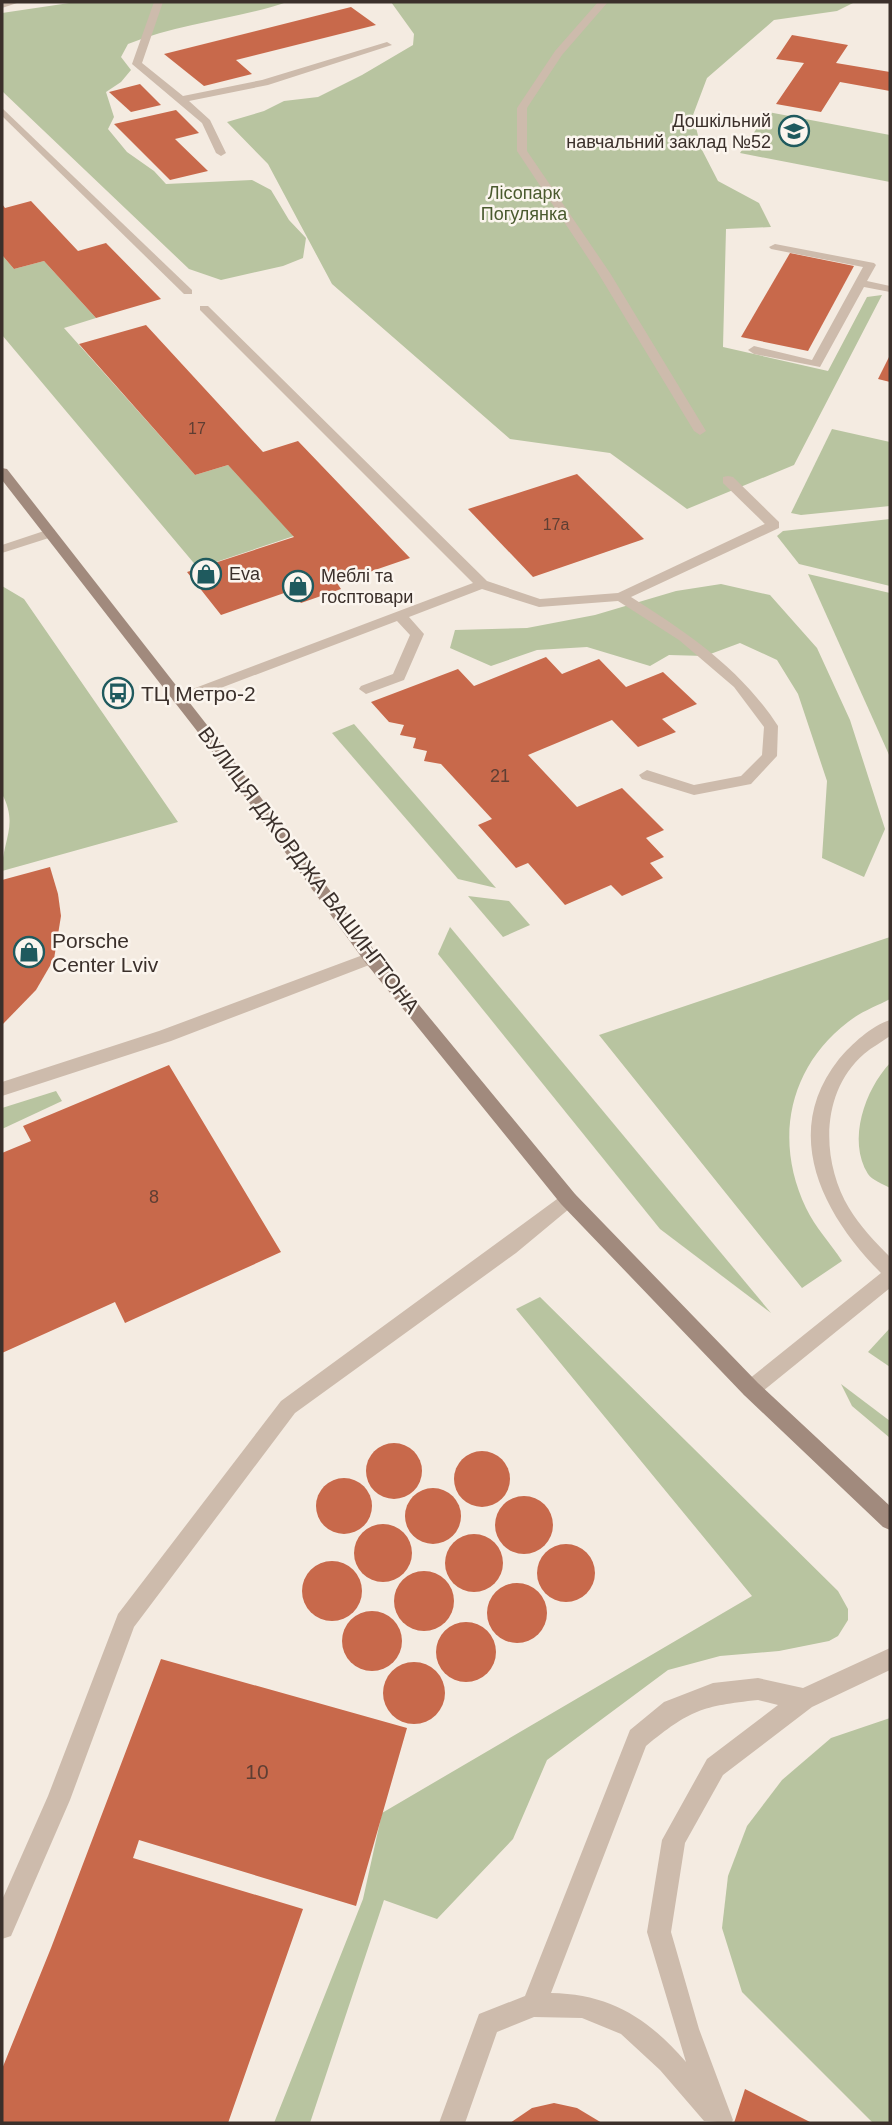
<svg xmlns="http://www.w3.org/2000/svg" width="892" height="2125" font-family="Arial,sans-serif">
	<style>
		.green { fill: #b8c4a0 }
		.building { fill: #c8694b }
		.lines { fill: none; stroke-linecap: round; stroke-linejoin: round }
		.service { fill: #cdbbac; fill-rule: evenodd }
		.pedestrian { fill: #cdbbac; fill-rule: evenodd }
		.minor { fill: #cdbbac; fill-rule: evenodd }
		.secondary { fill: #a18a7d; fill-rule: evenodd }
		.labels { text-anchor: middle; dominant-baseline: central; stroke-width: 5; stroke-linejoin: round; paint-order: stroke }
		.far-number-label { font-size: 16px; fill: #5e3e33 }
		.far-poi-label { font-size: 18px; fill: #3b302b; stroke: #fbf5ee; text-anchor: start }
		.far-park-label { font-size: 18px; fill: #4a5a2e; stroke: #fbf5ee }
		.number-label { font-size: 18px; fill: #5e3e33 }
		.poi-label { font-size: 21px; fill: #3b302b; stroke: #fbf5ee; text-anchor: start }
		.street-label { font-size: 21px; fill: #3b302b; stroke: #fbf5ee }
		.near-number-label { font-size: 21px; fill: #5e3e33 }
	</style>
	<rect width="100%" height="100%" fill="#f4ebe1"/>
	<g class="green">
		<path d="M76,2H287C234,20 179,23 128,44L121,57L131,70L121,82L106,92L114,117L108,129L127,152L154,171L166,184L252,180L271,190L289,220L306,238L303,258L283,266L221,280L189,269L2,91V13Z"/>
		<path d="M391,2H855L837,11L774,20L707,78L693,115L701,148L718,181L759,203L771,227L726,229L723,347L828,371L867,297L882,295L794,465L687,509L610,453L510,439L332,284L268,164L227,122L264,111L284,101L318,97L362,75L413,45L414,34Z"/>
		<path d="M768,112L890,135V182L740,153Z"/>
		<path d="M2,255L14,269L44,261L96,318L64,328L195,475L228,465L294,536L198,568L2,335Z"/>
		<path d="M832,429L890,442V506L801,515L791,513Z"/>
		<path d="M890,519V586L799,564L777,536L783,531Z"/>
		<path d="M808,574L890,593V757Z"/>
		<path d="M721,584L770,595L817,648L850,720L885,829L864,877L822,858L827,781L798,694L777,660L740,643L705,656L669,655L650,666L587,647L537,650L491,666L450,648L455,630L527,628L595,615L676,591Z"/>
		<path d="M2,586L24,599L178,822L2,871C2,841 19,825 2,794Z"/>
		<path d="M354,724L496,888L458,879L332,733Z"/>
		<path d="M468,896L509,901L530,925L503,937Z"/>
		<path d="M450,927L771,1313L660,1229L438,954Z"/>
		<path d="M890,937V999C877,1006 860,1012 848,1022C788,1068 774,1141 806,1208C815,1227 831,1244 842,1261L802,1288L599,1035Z"/>
		<path d="M890,1063V1188C883,1184 872,1180 868,1174C847,1140 865,1090 890,1063Z"/>
		<path d="M56,1091L62,1101L2,1129V1108Z"/>
		<path d="M540,1297L838,1591L848,1609V1620L838,1636L829,1641L779,1651L720,1656L668,1670L547,1760L513,1839L437,1919L384,1900L310,2123H274L363,1899L382,1813L752,1596L516,1309Z"/>
		<path d="M890,1328V1367L868,1352Z"/>
		<path d="M841,1384L890,1421V1438L852,1406Z"/>
		<path d="M890,1718V2123H873L742,1992L722,1928L728,1876L747,1826L782,1780L831,1738Z"/>
	</g>
	<g class="building">
		<path d="M351,7L376,25L236,60L252,74L204,86L164,54Z"/>
		<path d="M792,35L848,45L836,63L890,72V91L840,82L821,112L776,104L804,63L776,59Z"/>
		<path d="M140,84L161,105L131,112L109,92Z"/>
		<path d="M176,110L199,133L175,139L208,171L170,180L114,124Z"/>
		<path d="M31,201L78,251L106,243L161,299L96,318L44,261L14,269L2,255V204L5,208Z"/>
		<path d="M790,253L854,266L808,351L741,337Z"/>
		<path d="M146,325L263,452L298,441L410,558L337,583L341,589L301,603L290,591L221,615L187,572L294,537L228,465L195,475L79,344Z"/>
		<path d="M890,355V382L878,379Z"/>
		<path d="M577,474L644,539L533,577L468,509Z"/>
		<path d="M546,657L562,674L599,659L626,687L663,672L697,704L662,719L676,732L638,747L612,720L528,755L577,807L622,788L664,830L646,838L664,857L650,863L663,878L622,896L611,885L565,905L528,863L516,868L478,825L492,819L441,764L424,761L427,751L413,748L416,738L400,735L404,725L389,722L371,702L458,669L474,686Z"/>
		<path d="M50,867L58,894L61,916L54,959L36,990L2,1025V880Z"/>
		<path d="M169,1065L281,1252L125,1323L115,1302L2,1353V1153L31,1141L23,1126Z"/>
		<circle cx="394" cy="1471" r="28"/>
		<circle cx="482" cy="1479" r="28"/>
		<circle cx="344" cy="1506" r="28"/>
		<circle cx="433" cy="1516" r="28"/>
		<circle cx="524" cy="1525" r="29"/>
		<circle cx="383" cy="1553" r="29"/>
		<circle cx="474" cy="1563" r="29"/>
		<circle cx="566" cy="1573" r="29"/>
		<circle cx="332" cy="1591" r="30"/>
		<circle cx="424" cy="1601" r="30"/>
		<circle cx="517" cy="1613" r="30"/>
		<circle cx="372" cy="1641" r="30"/>
		<circle cx="466" cy="1652" r="30"/>
		<path d="M161,1659L407,1728L356,1906L139,1840L133,1858L303,1909L228,2123H2V2069L51,1948Z"/>
		<circle cx="414" cy="1693" r="31"/>
		<path d="M745,2089L812,2123H734Z"/>
		<path d="M554,2103L577,2108L602,2123H510L532,2108Z"/>
	</g>
	<g class="lines">
		<g class="service">
			<path d="M154,2H163L142,63L183,96L262,80L387,42L392,45L268,85L189,101L210,120L226,153L221,156L216,153L202,123L132,64Z"/>
			<path d="M2,108L192,290V294H184L2,116Z"/>
			<path d="M775,244L874,263L876,265L867,281L890,286V292L864,287L820,367L754,354L748,350L754,346L812,360L863,267L771,249L769,247Z"/>
			<path d="M200,306H208L487,581L540,599L618,593L769,522H779V528L631,597C688,633 741,669 778,726L777,756L751,784L694,795L642,779L639,775L647,770L694,785L741,776L762,755L764,727L734,687L679,640L618,601L539,607L482,589L409,617L424,634L404,680L366,694L359,689L361,686L393,674L410,635L397,621L184,702H174L172,699L174,696L473,583L200,310Z"/>
			<path d="M50,529L55,530V536L2,553V545Z"/>
			<path d="M371,952L377,954L379,958L377,962L171,1041L2,1096V1082L159,1031Z"/>
			<path d="M890,1020V1036C882,1042 872,1047 864,1054C820,1092 821,1161 849,1208C860,1226 875,1242 890,1257V1288L758,1395L751,1398L744,1395L741,1389L744,1383L881,1273C823,1215 780,1133 839,1059C852,1044 871,1026 890,1020Z"/>
			<path d="M568,1191L575,1194L577,1199L575,1204L516,1253L295,1413L134,1627L70,1800L11,1936L2,1939V1900L48,1796L118,1614L281,1401Z"/>
			<path d="M890,1648V1670L812,1707L723,1775L685,1843L671,1932L699,2029L733,2120L731,2123L704,2121L660,2070L621,2034L582,2018L534,2017L497,2032L465,2123H439L479,2014L525,1996L630,1730L664,1702L713,1683L758,1678L803,1688ZM758,1700L778,1705L707,1759L662,1840L647,1932L686,2062C648,2018 610,1994 551,1993L646,1746C690,1710 702,1706 758,1700Z"/>
		</g>
		<g class="pedestrian">
			<path d="M598,2H608L562,55L527,108V151L610,273L706,431L700,435L694,431L598,273L517,151V108L555,51Z"/>
			<path d="M728,476L733,477L779,522V528H769L723,483V477Z"/>
		</g>
		<path class="minor" d="M2,2H20L2,8Z"/>
		<path class="secondary" d="M2,468L7,469L207,725L377,954L575,1194L758,1383L890,1506V1530L883,1527L744,1395L561,1204L365,962L197,731L2,480Z"/>
	</g>
	<defs>
		<g id="school-ring" transform="scale(1.575)"><circle r="9.5" fill="#fbf5ee" stroke="#1f5a5e" stroke-width="1.5"/><path d="M0-5L7-2L0 1L-7-2ZM-4 1L0 2.5L4 1V4Q0 6-4 4Z" fill="#1f5a5e"/></g>
		<g id="shop-ring" transform="scale(1.575)"><circle r="9.5" fill="#fbf5ee" stroke="#1f5a5e" stroke-width="1.5"/><path d="M-5-2.5h2.3a2.7 3.5 0 0 1 5.4 0H5L5.5 6h-11ZM-1.5-2.5h3a1.5 2.3 0 0 0-3 0Z" fill="#1f5a5e"/></g>
		<g id="bus-ring" transform="scale(1.575)"><circle r="9.5" fill="#fbf5ee" stroke="#1f5a5e" stroke-width="1.5"/><path d="M-5-6H5V4H4V6H2V4H-2V6H-4V4H-5ZM-3.5-4V0h7V-4ZM-3.5 1.2v1.5H-2V1.2ZM2 1.2v1.5H3.5V1.2Z" fill="#1f5a5e"/></g>
	</defs>
	<g fill-rule="evenodd">
		<use href="#school-ring" x="794" y="131"/>
		<use href="#shop-ring" x="206" y="574"/>
		<use href="#shop-ring" x="298" y="586"/>
		<use href="#bus-ring" x="118" y="693"/>
		<use href="#shop-ring" x="29" y="952"/>
	</g>
	<g class="labels">
		<g class="far-number-label">
			<text x="197" y="428">17</text>
			<text x="556" y="524">17а</text>
		</g>
		<g class="far-poi-label">
			<text x="771" y="121" text-anchor="end">Дошкільний<tspan x="771" dy="21">навчальний заклад №52</tspan></text>
			<text x="229" y="574">Eva</text>
			<text x="321" y="576">Меблі та<tspan x="321" dy="21">госптовари</tspan></text>
		</g>
		<g class="far-park-label">
			<text x="524" y="193">Лісопарк<tspan x="524" dy="21">Погулянка</tspan></text>
		</g>
		<g class="number-label">
			<text x="500" y="776">21</text>
			<text x="154" y="1197">8</text>
		</g>
		<g class="poi-label">
			<text x="141" y="693">ТЦ Метро-2</text>
			<text x="52" y="940">Porsche<tspan x="52" dy="24">Center Lviv</tspan></text>
		</g>
		<g class="street-label">
			<text transform="translate(309 870) rotate(53)">ВУЛИЦЯ ДЖОРДЖА ВАШИНГТОНА</text>
		</g>
		<g class="near-number-label">
			<text x="257" y="1771">10</text>
		</g>
	</g>
	<rect width="892" height="2125" fill="none" stroke="#3b302b" stroke-width="7"/>
</svg>
